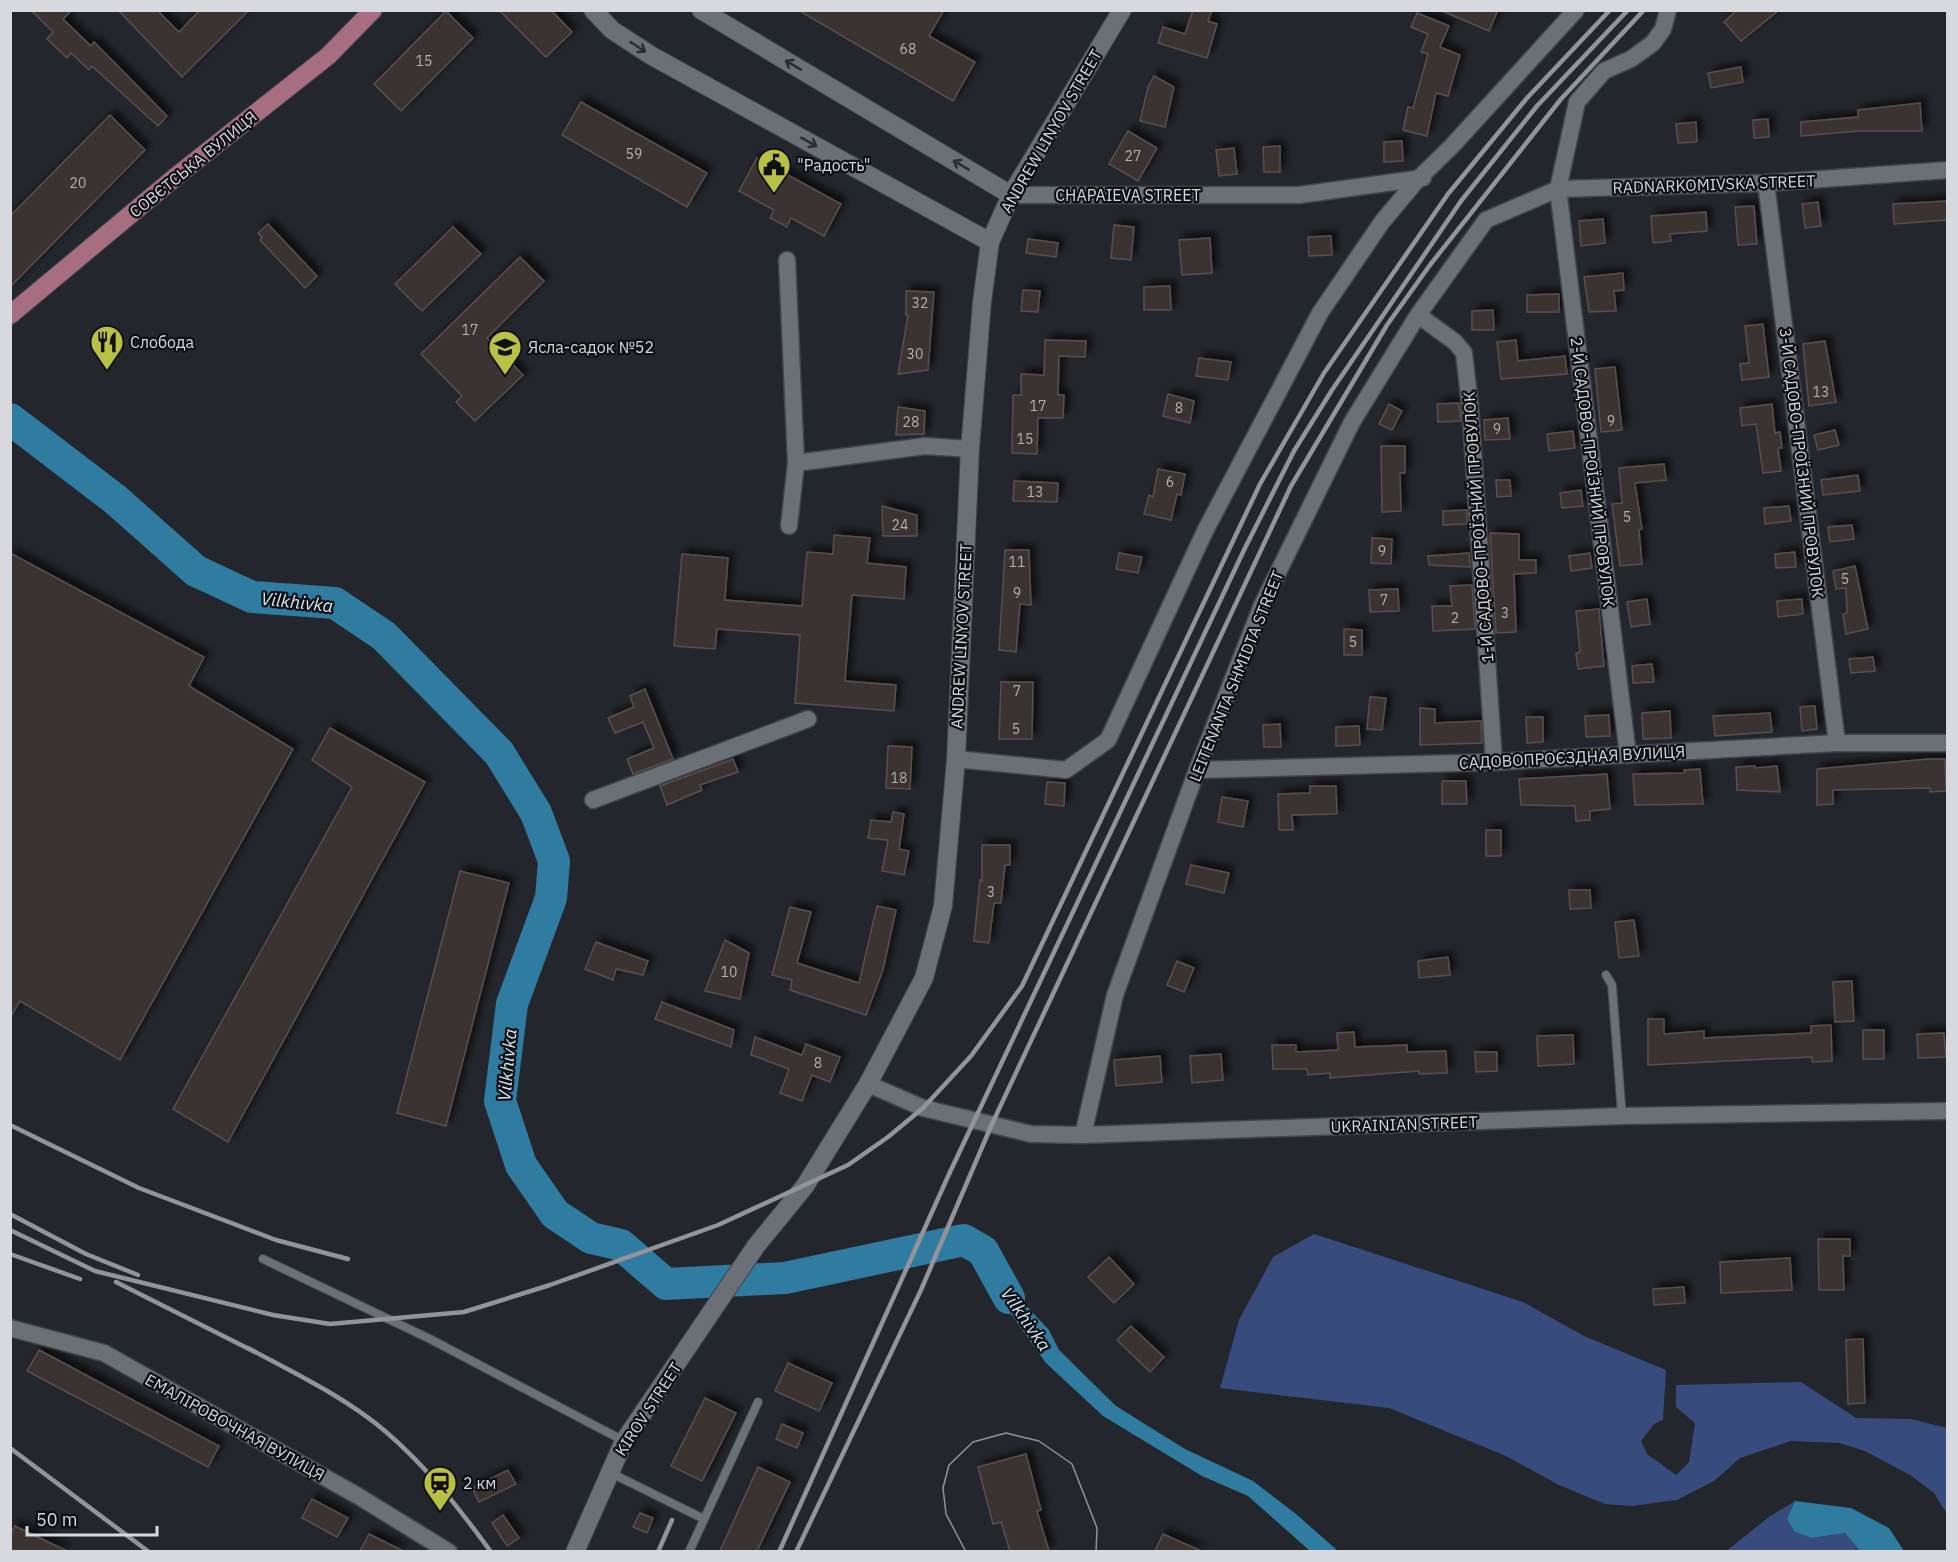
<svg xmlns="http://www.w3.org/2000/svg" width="1958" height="1562" font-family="'IBM Plex Sans',sans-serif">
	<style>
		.green { fill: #374b7c }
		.water { fill: #307ba0 }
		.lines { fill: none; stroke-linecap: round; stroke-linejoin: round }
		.river { stroke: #307ba0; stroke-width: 32 }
		.building { fill: #3b3331; stroke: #58504d; stroke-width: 1.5; filter: url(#shadow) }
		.lane-casing { stroke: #414449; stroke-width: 10 }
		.street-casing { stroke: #414449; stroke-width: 19 }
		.secondary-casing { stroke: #414449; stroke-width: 20 }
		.primary-casing { stroke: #414449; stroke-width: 20 }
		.lane { stroke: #6b6f76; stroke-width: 8 }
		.street { stroke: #6b6f76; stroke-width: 16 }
		.secondary { stroke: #6b6f76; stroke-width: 18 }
		.primary { stroke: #a66e80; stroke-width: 18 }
		.tram { stroke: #929499; stroke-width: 1.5 }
		.rail { stroke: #929499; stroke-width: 4.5 }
		.oneway { stroke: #2a2c30 }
		.labels { text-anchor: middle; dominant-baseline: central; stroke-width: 4.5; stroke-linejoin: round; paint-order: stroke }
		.number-label { font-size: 14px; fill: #b1b0b3 }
		.street-label { font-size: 16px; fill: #d8d9de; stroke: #0e0f12 }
		.poi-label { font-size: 16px; fill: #d8d9de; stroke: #0e0f12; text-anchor: start }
		.water-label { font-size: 18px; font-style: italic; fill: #d0e6f3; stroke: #0e0f12 }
	</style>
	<defs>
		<filter id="shadow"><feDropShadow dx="5.5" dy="-5.5" stdDeviation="3" flood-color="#0009"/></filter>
	</defs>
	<rect width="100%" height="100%" fill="#23262c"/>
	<g class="green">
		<path d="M1314,1234L1523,1302L1584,1336L1666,1370L1663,1420L1654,1424L1641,1441L1647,1454L1676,1475L1689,1462L1695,1423L1676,1407V1385L1801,1382L1856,1418L1911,1419L1947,1428V1514L1934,1493L1910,1475L1865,1451L1839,1443L1791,1441L1740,1458L1714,1481L1677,1500L1631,1506L1605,1504L1559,1485L1506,1456L1389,1408L1220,1388L1239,1320L1273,1257Z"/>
		<path d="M1795,1501L1787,1519L1812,1538L1845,1533L1860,1551L1725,1552L1769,1517Z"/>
	</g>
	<g class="water">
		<path d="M994,1260L1006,1284L1049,1330L1059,1350L1116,1406L1185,1449L1253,1481L1296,1514L1338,1551H1310L1248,1496L1202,1476L1103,1416L1046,1363L986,1279L979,1264Z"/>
		<path d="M1795,1501L1851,1508L1889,1528L1904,1551H1860L1845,1533L1812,1538L1795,1532L1787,1519Z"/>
	</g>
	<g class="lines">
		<path class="river" d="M10,419L116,500L196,571L252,597L335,603L384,636L499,753L536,813L554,861L551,898L512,1004L500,1101L521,1165L555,1214L591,1238L621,1245L666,1284L785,1278L964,1240L983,1251L1009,1298"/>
	</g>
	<g class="building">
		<path d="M31,10H72L63,19L91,46L94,42L167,116L158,126L92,66L89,70L71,53L67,58L47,39L53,32Z"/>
		<path d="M118,10H157L179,32L200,10H249L182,77Z"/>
		<path d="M499,10H551L572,32L546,57Z"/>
		<path d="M798,10H944L929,36L975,62L953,101Z"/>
		<path d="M1193,10H1212L1208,21L1217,24L1207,58L1158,43L1163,27L1185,34Z"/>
		<path d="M1440,10H1498L1489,31Z"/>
		<path d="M1737,10H1779L1741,41L1724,22Z"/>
		<path d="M446,11L473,38L401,111L374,84Z"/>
		<path d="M1417,13L1449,26L1440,47L1460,55L1448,96L1436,93L1427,136L1403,130L1408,107L1413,108L1428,54L1421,52L1428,34L1411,27Z"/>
		<path d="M1741,67L1743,82L1711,88L1708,73Z"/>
		<path d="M1154,76L1174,87L1165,127L1140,121L1148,87Z"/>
		<path d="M581,102L707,173L687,207L562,135Z"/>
		<path d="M1920,103L1922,131H1859L1801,136V122L1858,117V110Z"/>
		<path d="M110,115L145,150L10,287V216Z"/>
		<path d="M1768,119L1769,137L1754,138L1753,120Z"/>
		<path d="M1696,122L1697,142L1678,143L1676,124Z"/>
		<path d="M1128,131L1157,148L1138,181L1109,164Z"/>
		<path d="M1402,141L1403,161L1384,162V142Z"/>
		<path d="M1280,146V172H1264L1263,147Z"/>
		<path d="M1234,148L1237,174L1219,176L1216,150Z"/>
		<path d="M757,158L841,204L824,236L791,218L787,227L770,218L774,210L739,191Z"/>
		<path d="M1947,201V220L1894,224L1893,204Z"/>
		<path d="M1818,202L1821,226L1805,228L1802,204Z"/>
		<path d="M1754,206L1757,244L1738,245L1735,207Z"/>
		<path d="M1706,212L1707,231L1670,234L1671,241L1653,243L1651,216Z"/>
		<path d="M1603,219L1605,243L1581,246L1579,221Z"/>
		<path d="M268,224L317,276L305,288L260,240L262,238L258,233Z"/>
		<path d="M1114,225L1134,227L1131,260L1111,258Z"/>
		<path d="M453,227L481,254L422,311L395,284Z"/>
		<path d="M1331,236L1332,255L1309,256L1308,237Z"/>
		<path d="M1210,238L1212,273L1182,275L1179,240Z"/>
		<path d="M1028,239L1058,243L1056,257L1026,253Z"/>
		<path d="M520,257L544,281L487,338L523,375L475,421L456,402L462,396L421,354Z"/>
		<path d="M1623,273L1624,290L1614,291L1616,311L1589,312L1584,277Z"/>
		<path d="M1170,286L1171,310H1144V287Z"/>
		<path d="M1023,290L1040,291L1038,312L1021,311Z"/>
		<path d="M906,291L934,292L928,370L898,374L908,315H906Z"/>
		<path d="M1559,294V312H1527V295Z"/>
		<path d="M1493,310L1494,330H1472V311Z"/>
		<path d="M1763,324L1769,377L1742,380L1740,364L1749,363L1745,326Z"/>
		<path d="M1045,340L1086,341L1085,357L1059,356L1058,395H1064L1063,418H1038L1037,454L1012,453L1013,395H1021V374L1044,375Z"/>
		<path d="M1516,340L1518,361L1565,356L1567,374L1501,379L1497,342Z"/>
		<path d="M1825,341L1836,402L1809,406L1803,344Z"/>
		<path d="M1199,358L1231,362L1228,380L1196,376Z"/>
		<path d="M1615,367L1622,430L1601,432L1595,369Z"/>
		<path d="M1168,394L1194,401L1190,423L1163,416Z"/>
		<path d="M1459,403L1461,421L1438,422L1437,404Z"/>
		<path d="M1389,404L1402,411L1392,430L1379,424Z"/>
		<path d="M1772,404L1775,433L1780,432L1782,448H1778L1781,471L1763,473L1756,424L1742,426L1740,408Z"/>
		<path d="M898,407L925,411L924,434L896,435Z"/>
		<path d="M1508,418L1510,439L1485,440L1484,420Z"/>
		<path d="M1835,430L1839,445L1818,450L1814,435Z"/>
		<path d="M1573,431L1575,448L1549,451L1547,434Z"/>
		<path d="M1381,446H1405V473H1400L1401,511L1382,512Z"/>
		<path d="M1664,464L1666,480L1635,483L1642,529L1639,530L1642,564L1620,566L1612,504L1622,503L1619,468Z"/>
		<path d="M1158,469L1185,474L1181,495L1177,494L1171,520L1144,514L1149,495L1153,497Z"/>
		<path d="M1858,475L1860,491L1823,495L1821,480Z"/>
		<path d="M1496,480H1510L1511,496L1497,497Z"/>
		<path d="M1014,481L1058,483L1057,502L1013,501Z"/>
		<path d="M1581,490L1583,506L1562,508L1560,493Z"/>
		<path d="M882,506L917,515V536H883Z"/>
		<path d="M1789,506L1791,521L1765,524L1764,508Z"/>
		<path d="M1467,510V524L1443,525V511Z"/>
		<path d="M1852,525L1854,539L1830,542L1828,527Z"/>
		<path d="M1490,533L1519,534V560H1536V573L1514,574L1516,632L1496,633Z"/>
		<path d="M834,535L870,538L867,563L906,567L904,599L852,595L845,681L896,685L894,711L795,703L800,635L717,629L715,649L674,646L682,554L728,558L725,600L802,606L807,552L833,554Z"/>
		<path d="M1372,538L1392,539L1391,564L1371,563Z"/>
		<path d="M1005,550H1029L1031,605L1020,604L1016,652L999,650Z"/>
		<path d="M1795,552L1796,567L1776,568L1775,554Z"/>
		<path d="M10,553L204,657L189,686L293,749L120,1060L20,1001L10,1018Z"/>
		<path d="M1119,553L1142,557L1138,573L1116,569Z"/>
		<path d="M1469,553L1470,567L1429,565L1428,556Z"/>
		<path d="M1590,553L1592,568L1571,571L1569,556Z"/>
		<path d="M1855,566L1868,629L1846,634L1843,614L1847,613L1846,588L1836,589L1833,571Z"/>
		<path d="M1472,585L1475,629L1433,631L1432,606H1452L1450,586Z"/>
		<path d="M1398,589L1399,611L1370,612L1369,590Z"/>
		<path d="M1647,599L1650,624L1631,627L1627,602Z"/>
		<path d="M1802,599L1803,614L1778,617L1777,601Z"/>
		<path d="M1599,609L1604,666L1578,669L1576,653L1580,652L1576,611Z"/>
		<path d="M1344,629L1362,630V655H1344Z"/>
		<path d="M1873,657L1875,671L1851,673L1849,659Z"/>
		<path d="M1652,664L1654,682L1633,683L1632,666Z"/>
		<path d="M1001,682H1033L1032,739H999Z"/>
		<path d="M645,689L673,759L633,774L627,759L654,748L643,722L615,733L608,718L634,707L630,696Z"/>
		<path d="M1370,697L1386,698L1382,730L1367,729Z"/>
		<path d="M1815,706L1817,729L1802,731L1800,707Z"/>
		<path d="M1420,708L1435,709V723L1481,721L1482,743L1420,745Z"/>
		<path d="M1670,711L1671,738L1643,739L1642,713Z"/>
		<path d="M1770,713L1772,732L1715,736L1713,716Z"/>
		<path d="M1609,715L1610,736L1586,737L1585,716Z"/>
		<path d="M1526,717H1543V742L1527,743Z"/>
		<path d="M1280,724L1281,747H1264L1263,725Z"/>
		<path d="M1359,726L1360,745L1336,746V727Z"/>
		<path d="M330,728L425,782L228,1142L173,1109L352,787L312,760Z"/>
		<path d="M888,746L912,747L910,789L886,788Z"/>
		<path d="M733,759L738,772L700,785L702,790L667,805L660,786Z"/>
		<path d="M1929,759H1945L1946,791L1930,792V788L1833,790V804L1817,805V769Z"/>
		<path d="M1755,766V768L1777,766L1780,792L1737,790L1736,767Z"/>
		<path d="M1700,769L1703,804L1635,805L1633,774L1685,773L1684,770Z"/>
		<path d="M1607,774L1610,809L1590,811V820L1576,821L1575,806L1521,805L1519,779Z"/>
		<path d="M1442,781H1466L1467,804H1442Z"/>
		<path d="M1047,782L1065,783L1064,806L1045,804Z"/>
		<path d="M1310,786H1336L1337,814L1292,815L1293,830H1279L1278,794L1310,793Z"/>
		<path d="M1222,797L1248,801L1243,827L1218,822Z"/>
		<path d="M893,812L904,814L899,849L909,851L904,875L882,871L888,840L868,838L871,820L891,822Z"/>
		<rect x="1486" y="830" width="15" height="26"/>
		<path d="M982,845H1010V865H1005L1001,903H994L989,943L974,941L980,880L982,881Z"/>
		<path d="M1191,865L1229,873L1224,893L1186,884Z"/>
		<path d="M460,871L509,883L446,1126L397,1113Z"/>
		<path d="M1569,890H1590L1591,908L1570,909Z"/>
		<path d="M877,906L896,910L883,970L866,1015L790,990L792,980L772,975L790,907L811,912L797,963L859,983Z"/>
		<path d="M1634,920L1639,956L1619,958L1615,922Z"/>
		<path d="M725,940L749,953L740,999L705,991Z"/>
		<path d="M596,942L648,961L643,975L616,969L613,980L585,969Z"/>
		<path d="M1448,957L1450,975L1419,978L1418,961Z"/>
		<path d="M1177,961L1194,968L1184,992L1167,985Z"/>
		<path d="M1852,981L1854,1021L1835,1022L1833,982Z"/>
		<path d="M662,1002L734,1030L731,1047L655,1019Z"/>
		<path d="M1648,1019H1664V1034L1704,1031V1038L1811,1033V1026L1831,1025L1832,1061L1812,1062V1057L1648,1065Z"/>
		<rect x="1863" y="1030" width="21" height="29"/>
		<path d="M1354,1032L1355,1047L1407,1045V1052L1446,1051L1447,1073L1419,1074V1071L1330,1078V1073L1308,1075L1307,1069H1273L1272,1045H1296V1052L1338,1050L1337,1033Z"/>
		<path d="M1944,1033L1946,1057L1918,1058L1917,1034Z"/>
		<path d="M1573,1035L1574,1064L1538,1066L1537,1036Z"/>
		<path d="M755,1037L802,1055L806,1044L840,1057L830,1082L812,1075L802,1101L780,1093L789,1069L751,1055Z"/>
		<path d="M1475,1052H1497V1071L1476,1072Z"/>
		<path d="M1221,1054L1223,1080L1192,1083L1190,1056Z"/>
		<path d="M1160,1056L1162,1082L1116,1086L1114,1060Z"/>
		<path d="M1818,1239H1850V1256H1843L1844,1290H1819Z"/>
		<path d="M1109,1257L1134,1284L1114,1303L1088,1277Z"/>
		<path d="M1790,1258L1792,1290L1721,1293L1720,1262Z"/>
		<path d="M1684,1287L1685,1303L1654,1305L1653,1289Z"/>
		<path d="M1131,1326L1164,1357L1150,1372L1117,1340Z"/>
		<path d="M1863,1339L1865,1403L1848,1404L1846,1340Z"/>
		<path d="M39,1350L219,1446L208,1467L27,1371Z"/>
		<path d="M788,1363L832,1383L819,1411L775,1391Z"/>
		<path d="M705,1398L736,1413L702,1481L671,1466Z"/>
		<path d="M782,1424L803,1433L797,1448L776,1439Z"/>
		<path d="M1026,1454L1041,1510L1037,1511L1049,1551H1010L1001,1522L993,1524L978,1467Z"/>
		<path d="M758,1467L790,1482L757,1551H720Z"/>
		<path d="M508,1470L516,1484L479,1502L472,1488Z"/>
		<path d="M312,1499L348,1518L337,1537L302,1518Z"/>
		<path d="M640,1513L653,1518L647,1533L633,1527Z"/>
		<path d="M503,1515L519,1538L507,1546L492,1523Z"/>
		<path d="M15,1526L67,1551H10V1535Z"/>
		<path d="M369,1534L403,1551H360Z"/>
		<path d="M1163,1534L1201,1551H1155Z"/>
	</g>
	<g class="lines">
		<g class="lane-casing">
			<g id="lane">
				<path d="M1606,975L1612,985L1622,1116"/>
				<path d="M263,1259L430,1339L624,1441"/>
				<path d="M609,1472L704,1519"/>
				<path d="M689,1552L758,1402"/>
			</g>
		</g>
		<g class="street-casing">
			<g id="street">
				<path d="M1766,183L1837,743"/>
				<path d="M1011,195H1299L1423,178"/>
				<path d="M787,260L796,463L789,526"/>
				<path d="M1418,315L1455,342L1464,353L1470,405L1494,762"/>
				<path d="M796,463L925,446L970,449"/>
				<path d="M1628,755L1558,189L1577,102L1604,71L1631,59L1653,43L1663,29L1668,10"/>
				<path d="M956,759L1066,770L1108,740L1205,531L1320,313L1382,222L1418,179L1451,147L1576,10"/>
				<path d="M1197,770L1494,762L1837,743H1948"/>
				<path d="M593,800L808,719"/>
				<path d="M868,1084L923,1108L1031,1134L1083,1135L1622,1116L1948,1111"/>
				<path d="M1083,1135L1115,995L1197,770L1262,605L1352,422L1418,315L1486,220L1558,189L1766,183L1948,170"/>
				<path d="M10,1328L104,1353L358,1496L449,1552"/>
			</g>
		</g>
		<g class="secondary-casing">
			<g id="secondary">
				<path d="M593,10L612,30L652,56L990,242"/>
				<path d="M701,10L1011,195"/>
				<path d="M575,1552L624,1441L756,1246L805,1186L868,1084L924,978L943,906L956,759L970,449L982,302L990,242L1011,195L1122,10"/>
			</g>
		</g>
		<g class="primary-casing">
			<path id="primary" d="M10,315L179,174L328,56L373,10"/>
		</g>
		<use href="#lane" class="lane"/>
		<use href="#street" class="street"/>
		<use href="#secondary" class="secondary"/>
		<use href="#primary" class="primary"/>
		<path class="tram" d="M966,1552L946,1514L943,1488L949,1465L973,1442L1006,1433L1039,1441L1072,1464L1097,1528L1096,1552"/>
		<g class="rail">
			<path d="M10,1125L139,1188L276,1240L348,1259"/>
			<path d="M10,1214L86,1254L138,1275"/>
			<path d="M10,1230L95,1271L273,1315L330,1324L464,1312L550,1285L718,1225L848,1165L888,1137L923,1108L971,1056L1022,986L1260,484L1324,373L1448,194L1527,98L1610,10"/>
			<path d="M10,1254L80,1279"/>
			<path d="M116,1282L255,1352"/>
			<path d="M248,1348C294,1373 345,1397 385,1431C426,1466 459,1508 491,1552"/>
			<path d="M10,1448L149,1552"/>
			<path d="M658,1552L672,1520"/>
			<path d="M779,1552L950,1172L1245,548L1294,451L1332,390L1461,201L1537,106L1628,10"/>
			<path d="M796,1552L921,1290L992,1124L1291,486L1387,325L1430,265L1561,99L1644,10"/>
		</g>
	</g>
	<defs><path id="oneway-shaft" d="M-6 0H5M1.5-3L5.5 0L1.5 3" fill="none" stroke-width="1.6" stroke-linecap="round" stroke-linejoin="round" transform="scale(1.5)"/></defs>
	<g class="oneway">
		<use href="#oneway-shaft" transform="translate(638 47) rotate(33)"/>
		<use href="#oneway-shaft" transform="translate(793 65) rotate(-149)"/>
		<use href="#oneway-shaft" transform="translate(809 142) rotate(29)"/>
		<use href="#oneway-shaft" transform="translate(961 165) rotate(-149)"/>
	</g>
	<defs>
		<g id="civic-pin" transform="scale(1.725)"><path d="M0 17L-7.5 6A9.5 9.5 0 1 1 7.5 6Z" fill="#b9c046" stroke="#0e0f12"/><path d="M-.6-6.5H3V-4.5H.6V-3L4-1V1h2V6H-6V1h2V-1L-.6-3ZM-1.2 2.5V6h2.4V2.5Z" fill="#111"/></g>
		<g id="restaurant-pin" transform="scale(1.725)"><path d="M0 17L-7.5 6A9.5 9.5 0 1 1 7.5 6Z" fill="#b9c046" stroke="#0e0f12"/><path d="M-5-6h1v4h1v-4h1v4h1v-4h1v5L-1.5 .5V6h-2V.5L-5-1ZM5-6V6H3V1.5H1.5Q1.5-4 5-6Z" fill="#111"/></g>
		<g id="school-pin" transform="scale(1.725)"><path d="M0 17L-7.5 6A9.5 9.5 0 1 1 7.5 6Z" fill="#b9c046" stroke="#0e0f12"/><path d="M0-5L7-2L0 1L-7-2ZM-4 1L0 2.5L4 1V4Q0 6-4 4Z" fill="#111"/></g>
		<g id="station-pin" transform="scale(1.725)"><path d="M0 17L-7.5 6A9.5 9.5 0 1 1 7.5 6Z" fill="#b9c046" stroke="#0e0f12"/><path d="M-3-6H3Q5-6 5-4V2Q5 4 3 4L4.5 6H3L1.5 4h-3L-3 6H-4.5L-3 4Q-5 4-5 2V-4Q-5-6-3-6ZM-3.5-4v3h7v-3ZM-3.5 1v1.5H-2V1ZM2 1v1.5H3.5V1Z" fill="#111"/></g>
	</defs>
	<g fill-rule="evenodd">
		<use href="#civic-pin" x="774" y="165"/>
		<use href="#restaurant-pin" x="107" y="342"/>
		<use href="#school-pin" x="505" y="347"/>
		<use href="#station-pin" x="440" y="1483"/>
	</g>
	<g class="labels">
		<g class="number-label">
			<text x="908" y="49">68</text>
			<text x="424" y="61">15</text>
			<text x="634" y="154">59</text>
			<text x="1133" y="156">27</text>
			<text x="78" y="183">20</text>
			<text x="920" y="303">32</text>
			<text x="470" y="330">17</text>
			<text x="915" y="354">30</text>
			<text x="1821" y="392">13</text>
			<text x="1038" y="406">17</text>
			<text x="1179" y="408">8</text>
			<text x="1611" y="421">9</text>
			<text x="911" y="422">28</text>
			<text x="1497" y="429">9</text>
			<text x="1025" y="439">15</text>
			<text x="1170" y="482">6</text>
			<text x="1035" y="492">13</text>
			<text x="1627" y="517">5</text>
			<text x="900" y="525">24</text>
			<text x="1382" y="551">9</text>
			<text x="1017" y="562">11</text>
			<text x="1845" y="579">5</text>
			<text x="1017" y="593">9</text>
			<text x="1384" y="600">7</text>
			<text x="1505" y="613">3</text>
			<text x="1455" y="618">2</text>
			<text x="1353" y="642">5</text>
			<text x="1017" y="691">7</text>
			<text x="1016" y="729">5</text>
			<text x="899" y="778">18</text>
			<text x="991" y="892">3</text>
			<text x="729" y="972">10</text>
			<text x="818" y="1063">8</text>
		</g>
		<g class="street-label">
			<text transform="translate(1051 131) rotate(-60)">ANDREW LINYOV STREET</text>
			<text transform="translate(193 164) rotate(-39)">СОВЄТСЬКА ВУЛИЦЯ</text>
			<text transform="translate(1714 184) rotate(-2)">RADNARKOMIVSKA STREET</text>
			<text x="1128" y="195">CHAPAIEVA STREET</text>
			<text transform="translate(1802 463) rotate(83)">3-Й САДОВО-ПРОЇЗНИЙ ПРОВУЛОК</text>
			<text transform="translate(1593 472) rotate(83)">2-Й САДОВО-ПРОЇЗНИЙ ПРОВУЛОК</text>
			<text transform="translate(1478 527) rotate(-94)">1-Й САДОВО-ПРОЇЗНИЙ ПРОВУЛОК</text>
			<text transform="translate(961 636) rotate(-87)">ANDREW LINYOV STREET</text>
			<text transform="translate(1236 676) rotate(-68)">LEITENANTA SHMIDTA STREET</text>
			<text transform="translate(1572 757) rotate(-3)">САДОВОПРОЄЗДНАЯ ВУЛИЦЯ</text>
			<text transform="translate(1404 1124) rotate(-2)">UKRAINIAN STREET</text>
			<text transform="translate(648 1409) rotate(-57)">KIROV STREET</text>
			<text transform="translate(235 1427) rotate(29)">ЕМАЛІРОВОЧНАЯ ВУЛИЦЯ</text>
		</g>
		<g class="poi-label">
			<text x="797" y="165">"Радость"</text>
			<text x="130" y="342">Слобода</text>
			<text x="528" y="347">Ясла-садок №52</text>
			<text x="463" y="1483">2 км</text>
		</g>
		<g class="water-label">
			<text transform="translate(297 602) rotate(6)">Vilkhivka</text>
			<text transform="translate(507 1065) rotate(-85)">Vilkhivka</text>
			<text transform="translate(1026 1319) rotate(55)">Vilkhivka</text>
		</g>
	</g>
	<rect width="1958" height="1562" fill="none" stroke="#d8d9de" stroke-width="24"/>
	<path d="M27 1526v9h130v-9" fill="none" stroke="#d8d9de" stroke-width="3"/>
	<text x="36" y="1526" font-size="18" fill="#d8d9de" stroke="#0e0f12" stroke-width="4.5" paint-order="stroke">50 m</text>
</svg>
